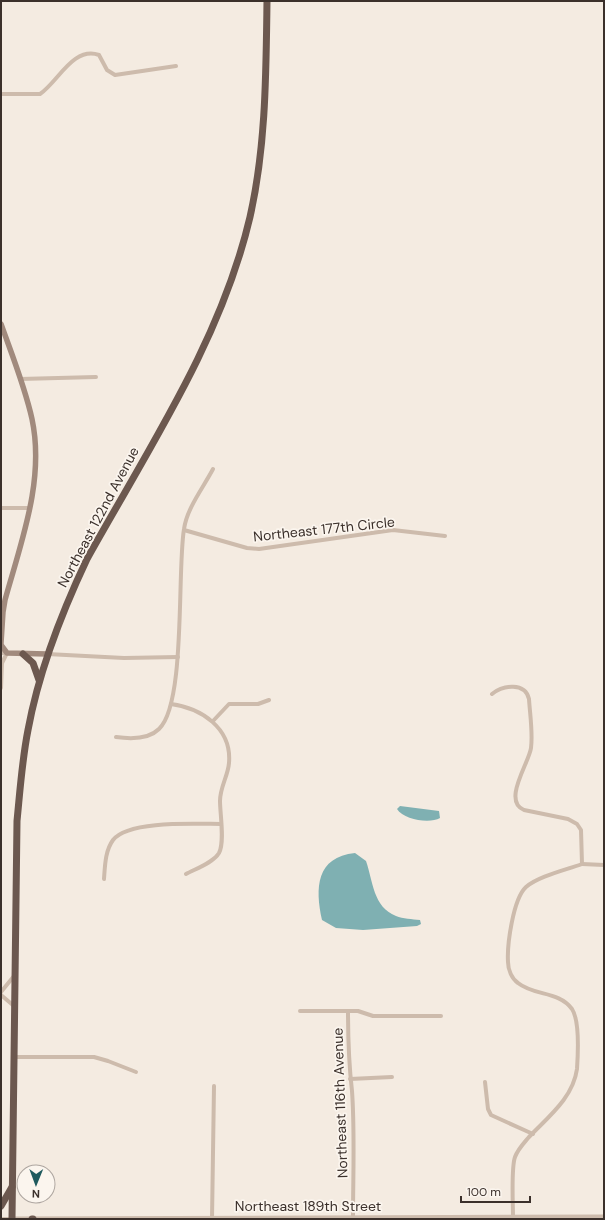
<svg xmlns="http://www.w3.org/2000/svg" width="605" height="1220" font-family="'DM Sans',sans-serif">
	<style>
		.water { fill: #7fb0b2 }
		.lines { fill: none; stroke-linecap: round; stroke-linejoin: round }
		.minor { stroke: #cdbbac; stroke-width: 4 }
		.tertiary { stroke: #cdbbac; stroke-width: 5 }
		.secondary { stroke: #a18a7d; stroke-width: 5.5 }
		.trunk { stroke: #6c584f; stroke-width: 7 }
		.labels { text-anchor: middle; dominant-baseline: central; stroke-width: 3.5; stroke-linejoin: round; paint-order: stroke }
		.street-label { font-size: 14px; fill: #3b302b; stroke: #fbf5ee }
	</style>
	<rect width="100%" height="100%" fill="#f4ebe1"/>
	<g class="water">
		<path d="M400,806L439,811L440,818C430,824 404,820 397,809Z"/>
		<path d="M355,853L366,861C373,881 373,907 396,916C403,919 412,919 420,920L421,924L417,926L363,930L336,928L322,920C315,888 316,857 355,853Z"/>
	</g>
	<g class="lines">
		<g class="minor">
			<path d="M1,94H40C58,82 73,46 99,55L107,70L115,75L176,66"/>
			<path d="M20,379L96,377"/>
			<path d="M1,508H30"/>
			<path d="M184,530L247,548L259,549L393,530L445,536"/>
			<path d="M1,653H7L2,663L1,688"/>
			<path d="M47,654L124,658L178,657"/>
			<path d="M492,694C503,685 525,682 529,699C530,715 533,733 531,748C529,763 502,801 524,810L568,819L577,824L581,830L582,864"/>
			<path d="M171,704C201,708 232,728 229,763C228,776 220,787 220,801C220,814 225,842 219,853C213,863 195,869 186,874"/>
			<path d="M213,721L229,704H258L269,700"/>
			<path d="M116,737C130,739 148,740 159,729C186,704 177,570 184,529C187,508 203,488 213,469"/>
			<path d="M582,864L604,865"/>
			<path d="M104,879C105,866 105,851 113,840C128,820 197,824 221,824"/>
			<path d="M1,992L14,976"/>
			<path d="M1,995L14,1006"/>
			<path d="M300,1011H358L373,1016H441"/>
			<path d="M348,1011C348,1038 349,1065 352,1091C355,1133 353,1176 353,1218"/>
			<path d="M15,1057H94L108,1061L136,1072"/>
			<path d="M350,1079L392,1077"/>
			<path d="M485,1082L488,1109L491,1115L533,1134"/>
			<path d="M513,1217C513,1204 511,1168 515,1157C518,1149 524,1143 529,1137C548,1117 573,1098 577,1069C578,1054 580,1021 572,1009C559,991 534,996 518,983C512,979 508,970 508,962C507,945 513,899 526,887C539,876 566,870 582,864"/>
			<path d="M1,1219H12"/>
			<path d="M212,1219L214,1086"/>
		</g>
		<path class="tertiary" d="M12,1219L604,1217"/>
		<g class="secondary">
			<path d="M1,324C12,355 25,387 32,419C45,480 21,542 5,600L3,612L1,643"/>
			<path d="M1,645L7,653L47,654"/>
		</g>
		<g class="trunk">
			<path d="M23,654L33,663L39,680"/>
			<path d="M1,1206L12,1187"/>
			<path d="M12,1219L17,821C20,791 22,760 28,730C39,670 61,614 87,559C148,449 221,341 250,217C266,146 266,74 267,1"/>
			<path d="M32,1219H33"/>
		</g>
	</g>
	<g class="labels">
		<g class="street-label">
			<text transform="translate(98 517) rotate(-62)">Northeast 122nd Avenue</text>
			<text transform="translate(324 529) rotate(-6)">Northeast 177th Circle</text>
			<text transform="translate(340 1103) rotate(-92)">Northeast 116th Avenue</text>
			<text x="308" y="1206">Northeast 189th Street</text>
		</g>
	</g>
	<rect width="605" height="1220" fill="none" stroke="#3b302b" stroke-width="4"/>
	<g transform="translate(36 1184) rotate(181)"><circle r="19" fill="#fbf5ee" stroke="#aea6a0"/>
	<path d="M0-3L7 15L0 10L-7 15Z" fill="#1f5a5e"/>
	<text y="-6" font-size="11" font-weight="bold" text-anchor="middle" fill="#3b302b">N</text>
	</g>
	<path d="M461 1196v6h69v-6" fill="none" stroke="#3b302b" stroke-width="2"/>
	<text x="467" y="1196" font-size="12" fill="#3b302b" stroke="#fbf5ee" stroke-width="3" paint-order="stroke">100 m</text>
</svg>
